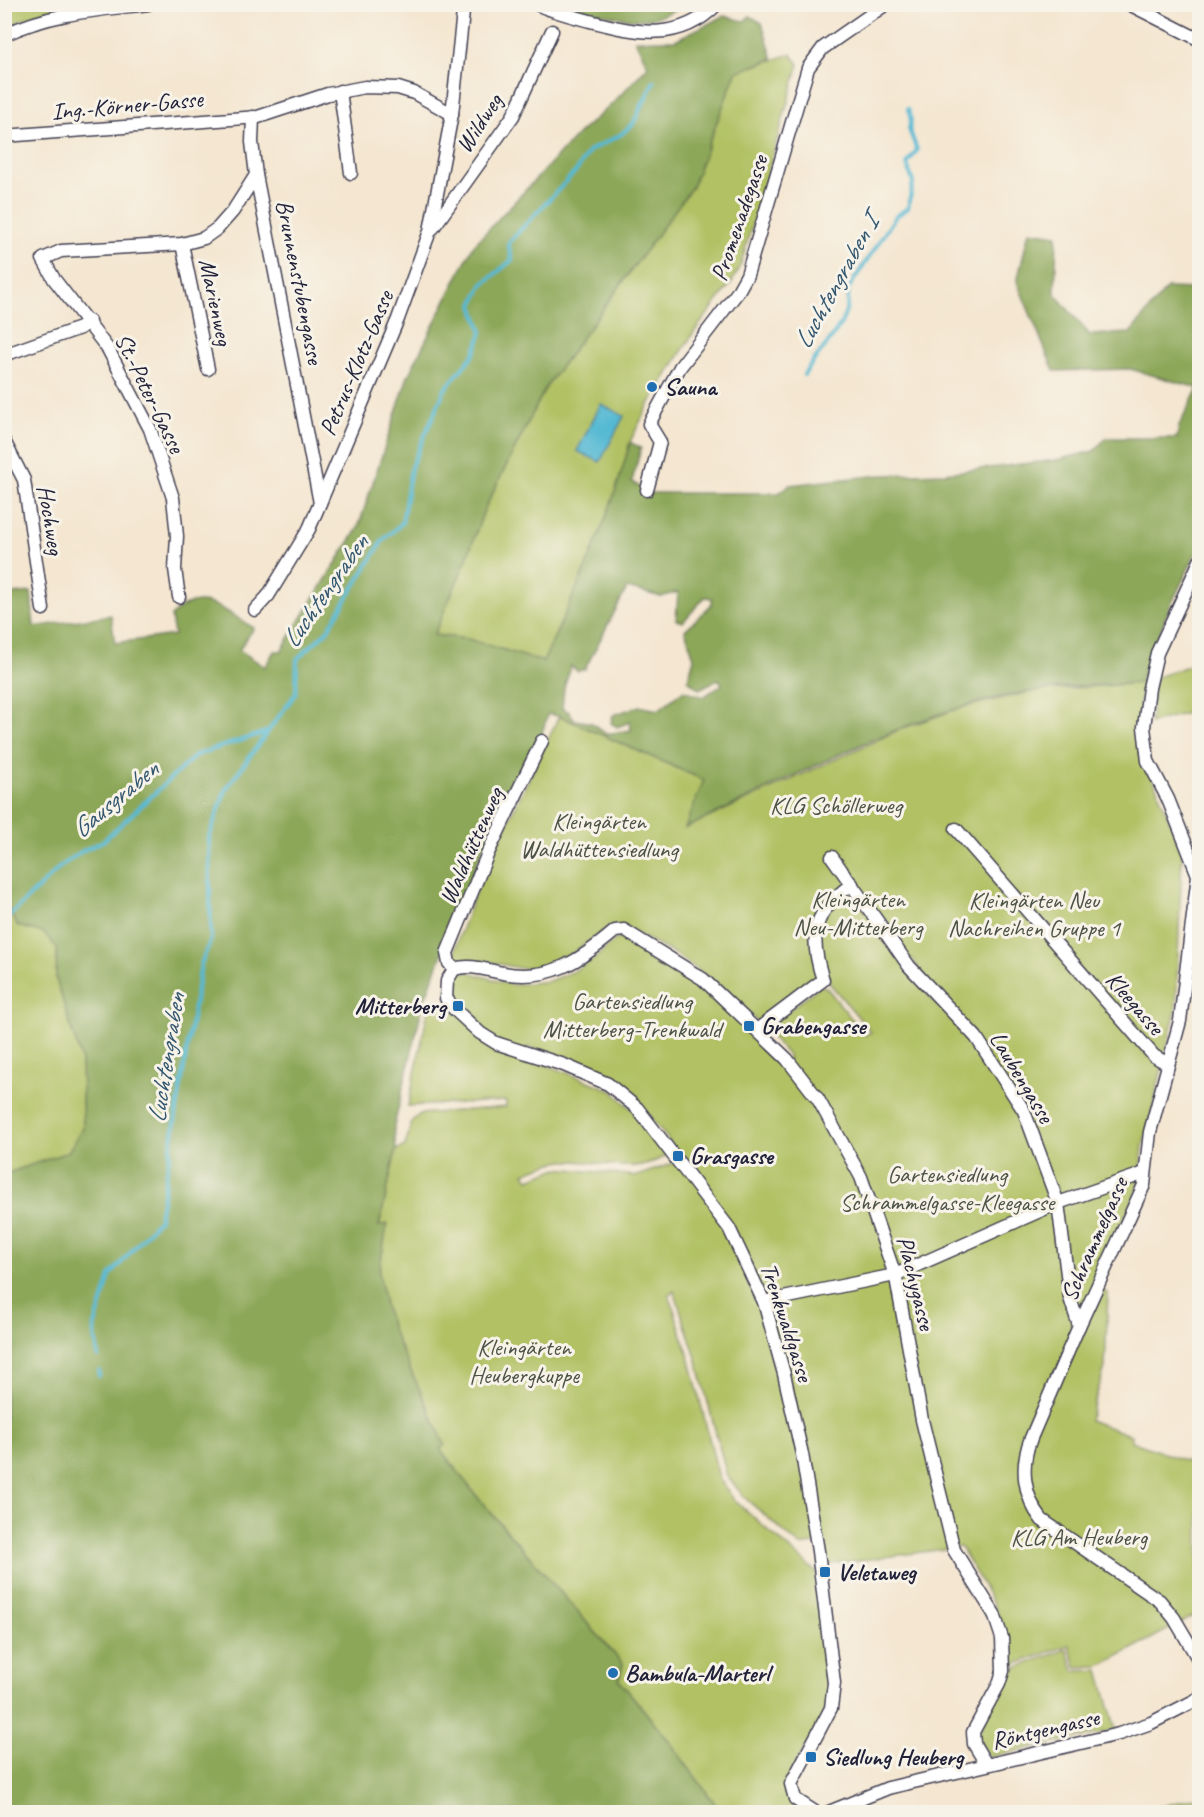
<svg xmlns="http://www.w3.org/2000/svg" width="1204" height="1817" font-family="Caveat,sans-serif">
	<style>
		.green { fill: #b1c163; stroke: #6a724f; stroke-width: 1.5; fill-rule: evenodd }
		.forest { fill: #8ca759; stroke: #57644a; stroke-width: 1.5; fill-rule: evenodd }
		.water { fill: #55b9d3; stroke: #3c6e87; stroke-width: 1.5 }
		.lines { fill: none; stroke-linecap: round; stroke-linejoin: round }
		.stream { stroke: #55b9d3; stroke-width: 4 }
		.minor-casing { stroke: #423f51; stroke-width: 15 }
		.minor { stroke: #fff; stroke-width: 12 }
		.poi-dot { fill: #1f6fb2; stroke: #f7f3e8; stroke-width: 2 }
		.labels { text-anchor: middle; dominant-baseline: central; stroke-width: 6; stroke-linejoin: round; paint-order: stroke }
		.street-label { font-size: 24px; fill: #22223b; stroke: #f7f3e8 }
		.poi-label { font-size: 24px; font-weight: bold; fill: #22223b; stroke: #f7f3e8; text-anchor: start }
		.park-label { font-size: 24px; fill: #4d5247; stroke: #f7f3e8 }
		.water-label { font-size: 26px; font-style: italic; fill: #345770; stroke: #f7f3e8 }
	</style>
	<rect width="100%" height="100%" fill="#f7f3e8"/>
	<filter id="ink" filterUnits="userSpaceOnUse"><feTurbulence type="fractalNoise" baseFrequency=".0167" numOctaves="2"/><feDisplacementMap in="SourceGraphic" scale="12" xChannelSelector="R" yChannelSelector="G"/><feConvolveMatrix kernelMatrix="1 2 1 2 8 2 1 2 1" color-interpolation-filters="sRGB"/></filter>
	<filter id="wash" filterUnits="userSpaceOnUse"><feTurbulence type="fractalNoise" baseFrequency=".008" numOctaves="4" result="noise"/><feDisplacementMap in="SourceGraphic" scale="24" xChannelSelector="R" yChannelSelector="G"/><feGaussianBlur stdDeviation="1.35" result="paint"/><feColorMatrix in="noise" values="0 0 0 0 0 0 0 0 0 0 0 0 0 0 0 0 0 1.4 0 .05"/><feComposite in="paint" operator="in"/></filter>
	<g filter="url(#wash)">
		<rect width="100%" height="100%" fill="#f4e6d0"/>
		<g class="green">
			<path d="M5,5H94L40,13L5,27Z"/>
			<path d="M791,54L799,64L741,264L732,282L694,332L649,404L630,442L618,488L595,549L543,662L468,639L434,635L467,558L484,510L546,387L692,187L736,72Z"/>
			<path d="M1199,662V710L1150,723L1154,678Z"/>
			<path d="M1142,683L1139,717L1143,753L1182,852L1176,1010L1143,1147L1139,1186L1094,1286L1108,1293L1105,1367L1089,1420L1132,1436L1131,1441L1199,1466V1613L1100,1666L1076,1667L1069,1645L1007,1667C1008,1618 984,1588 960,1547L825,1565L822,1543L800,1546L745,1498L727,1476L697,1361L674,1291L669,1294L690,1360L719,1478L734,1500L817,1573L830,1695L822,1722L794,1765L786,1784L793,1802L804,1812H721L666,1737L619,1680L623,1664L479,1499L439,1448L445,1445L393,1332L385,1306L379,1272L387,1225L379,1226L396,1150L405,1146L412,1121L420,1114L506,1107V1101L408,1106L429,1006L452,999L450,981L457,973L469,972L512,985L549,981L574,971L595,958L616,939L626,937C687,968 735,1012 782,1062L789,1057L768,1032L767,1027L820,986L826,987L865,1035L871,1032L831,985L824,971L763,1022H758L723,988L675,954L622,926H610L557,964L535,969L518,968L486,961L452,959C477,874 522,797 559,716L704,780L686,828L901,729L963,707L1035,691ZM913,960L925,979L946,1000L936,1004L901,962ZM528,1047C548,1053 571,1058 590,1067C629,1087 654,1121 680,1155L674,1163L637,1176L558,1168L529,1179L524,1173C537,1168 550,1162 564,1161C605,1159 630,1178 669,1154L637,1114L611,1090L524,1056Z"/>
			<path d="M4,904L18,926L45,933L58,948L56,979L81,1059L83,1128L68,1152L5,1174Z"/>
			<path d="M1067,1649L1074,1671L1099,1670L1116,1730L989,1757L977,1737L1007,1671Z"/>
			<path d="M1199,1796V1812H1144Z"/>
		</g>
		<g class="forest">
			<path d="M578,4L682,5C645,31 618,16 577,8Z"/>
			<path d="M724,16L744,21L750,16L762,23L773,59L736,72L692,187L546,387L484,510L467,558L434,635L468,639L543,662C576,590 610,519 630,442L641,448L632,481L647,493H779L789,485L881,475L944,473L1056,460L1094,451L1106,438H1177L1179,426L1198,388L1130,369L1054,371L1017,282L1029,231L1057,235L1055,294L1090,335L1130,333L1167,288L1199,289V547L1169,609L1142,677V683C1092,685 1041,687 992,699C890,723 780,784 685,828L704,780L559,716L548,714L541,736L482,850L423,1004L394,1126L396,1150L379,1226L387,1224L379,1272L385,1306L393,1332L445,1445L440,1449L479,1499L623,1664L619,1680L666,1737L721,1812H5V1174L68,1152L83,1128L81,1059L56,979L57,948L44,933L18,926L5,904V595L31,592L34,627L111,615L115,643L174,635L171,616C200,586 224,611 254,628L239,650L265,667L274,651H281L358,528L408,376L473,246L579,133L612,104L648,66L635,40H675ZM627,588L661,597L678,592L676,620L683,622L705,597L712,598V604L685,630L694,658L688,680L699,689L719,679L722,685L703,697L684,690L658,710L639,706L613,715L611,723L617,727L630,722L631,730L606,734L592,723L575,720L569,712L562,708L564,688L571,666L577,671L585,669Z"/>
		</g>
		<path class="water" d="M601,404L624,416L600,462L577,451Z"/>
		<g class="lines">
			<g class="stream">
				<path d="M804,375C820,347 852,326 848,289L896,216L908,208L913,183L907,164L917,150L909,129L911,120L908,109"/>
				<path d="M4,921L60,867L82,851L103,841L196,755L266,732"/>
				<path d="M98,1357L94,1328L110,1276L159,1219L201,964L211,939L209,837L226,789L296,693L297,659L327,631L383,540L402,523L411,467L445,389L474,354L482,332L473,305L482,285L512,260L508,243L577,170L589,151L620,135L633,124L654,81"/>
				<path d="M99,1371V1376"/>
			</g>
		</g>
	</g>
	<g filter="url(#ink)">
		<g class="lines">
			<g class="minor-casing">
				<g id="minor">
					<path d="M536,4C554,12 571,16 590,21C636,33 680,43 717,4"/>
					<path d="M1129,4L1200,40"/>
					<path d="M4,35C50,13 98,10 148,4"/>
					<path d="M340,91L351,173"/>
					<path d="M253,117L252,142L256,175L320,503"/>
					<path d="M4,136L258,117L328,94L365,87L398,88L414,93L452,114L463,12L460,4"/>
					<path d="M433,228L513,116L552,31"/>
					<path d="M182,244L208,369"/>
					<path d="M4,355L80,328L89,321"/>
					<path d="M4,441L24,480L43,609"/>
					<path d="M647,490L660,442L649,424L680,367L737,293L747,275L808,68L823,48L886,4"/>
					<path d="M1200,561L1157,653L1149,688L1144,727L1148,761L1168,799L1198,875L1180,1021L1150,1132L1144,1185L1079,1326L1031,1438C1020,1466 1023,1496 1042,1520L1160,1601L1174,1618L1200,1662"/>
					<path d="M179,597L175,569L177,536L173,498L150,429L108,349L54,279L43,259L61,251L182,244L204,238L218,228L233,211L256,175"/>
					<path d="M255,610L268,596L309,529L398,319L430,231L452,114"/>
					<path d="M956,829L1154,1056L1168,1064"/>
					<path d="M832,857L909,966L976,1037L1024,1111L1058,1203L1070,1298L1079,1326"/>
					<path d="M454,969C471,964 486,970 503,973C550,982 581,960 615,931L624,930L703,979L787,1059L818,1099L861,1177L896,1278L922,1420L954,1550L994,1614L1002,1638L1003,1671L999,1684L973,1732L974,1744L986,1764"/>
					<path d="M454,969L447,981L446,998L454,1009L480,1033L496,1043L564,1065L608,1084L637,1108L729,1228L764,1302L784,1374L802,1454L818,1551L834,1683L831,1708L791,1784L795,1799L815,1812"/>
					<path d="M454,969L449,963L447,953L488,853L542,741"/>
					<path d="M758,1029L823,980C808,934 813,912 852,884"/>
					<path d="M764,1302L895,1275L1058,1203L1145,1173"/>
					<path d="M829,1812L888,1788L1119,1734L1151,1723L1200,1698"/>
				</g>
			</g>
			<use href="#minor" class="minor"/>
		</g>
	</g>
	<g class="poi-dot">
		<circle cx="652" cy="387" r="6"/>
		<rect x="452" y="1000" width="12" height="12" rx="3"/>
		<rect x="743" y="1020" width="12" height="12" rx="3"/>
		<rect x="672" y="1150" width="12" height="12" rx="3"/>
		<rect x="819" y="1566" width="12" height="12" rx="3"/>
		<circle cx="613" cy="1673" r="6"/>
		<rect x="805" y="1751" width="12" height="12" rx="3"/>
	</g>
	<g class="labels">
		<g class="street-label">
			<text transform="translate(127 105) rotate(-5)">Ing.-Körner-Gasse</text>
			<text transform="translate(479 123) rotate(-57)">Wildweg</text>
			<text transform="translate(739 218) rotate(-71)">Promenadegasse</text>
			<text transform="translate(300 282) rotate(79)">Brunnenstubengasse</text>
			<text transform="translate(216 302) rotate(78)">Marienweg</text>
			<text transform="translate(356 363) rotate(-67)">Petrus-Klotz-Gasse</text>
			<text transform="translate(150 393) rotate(64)">St.-Peter-Gasse</text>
			<text transform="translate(51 520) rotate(81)">Hochweg</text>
			<text transform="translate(471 846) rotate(-66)">Waldhüttenweg</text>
			<text transform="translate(1135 1003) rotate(49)">Kleegasse</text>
			<text transform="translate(1022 1077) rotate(59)">Laubengasse</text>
			<text transform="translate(1094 1239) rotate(-66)">Schrammelgasse</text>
			<text transform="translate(916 1283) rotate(76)">Plachygasse</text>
			<text transform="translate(787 1322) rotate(72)">Trenkwaldgasse</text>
			<text transform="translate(1045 1729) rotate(-13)">Röntgengasse</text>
		</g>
		<g class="poi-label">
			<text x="664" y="387">Sauna</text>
			<text x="446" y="1006" text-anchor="end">Mitterberg</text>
			<text x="761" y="1026">Grabengasse</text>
			<text x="690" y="1156">Grasgasse</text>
			<text x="837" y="1572">Veletaweg</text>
			<text x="625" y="1673">Bambula-Marterl</text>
			<text x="823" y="1757">Siedlung Heuberg</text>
		</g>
		<g class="park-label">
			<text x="836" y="805">KLG Schöllerweg</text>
			<text x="599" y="821">Kleingärten<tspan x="599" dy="28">Waldhüttensiedlung</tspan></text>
			<text x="858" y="899">Kleingärten<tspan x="858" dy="28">Neu-Mitterberg</tspan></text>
			<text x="1034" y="900">Kleingärten Neu<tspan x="1034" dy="28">Nachreihen Gruppe 1</tspan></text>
			<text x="632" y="1001">Gartensiedlung<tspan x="632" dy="28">Mitterberg-Trenkwald</tspan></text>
			<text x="947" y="1174">Gartensiedlung<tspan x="947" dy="28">Schrammelgasse-Kleegasse</tspan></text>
			<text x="524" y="1347">Kleingärten<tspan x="524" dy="28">Heubergkuppe</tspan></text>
			<text x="1079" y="1537">KLG Am Heuberg</text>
		</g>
		<g class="water-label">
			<text transform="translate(836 282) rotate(-61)">Luchtengraben I</text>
			<text transform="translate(325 591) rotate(-55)">Luchtengraben</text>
			<text transform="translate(115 799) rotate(-40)">Gausgraben</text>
			<text transform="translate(166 1058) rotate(-81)">Luchtengraben</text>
		</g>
	</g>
	<rect width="1204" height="1817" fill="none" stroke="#f7f3e8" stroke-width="24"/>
</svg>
